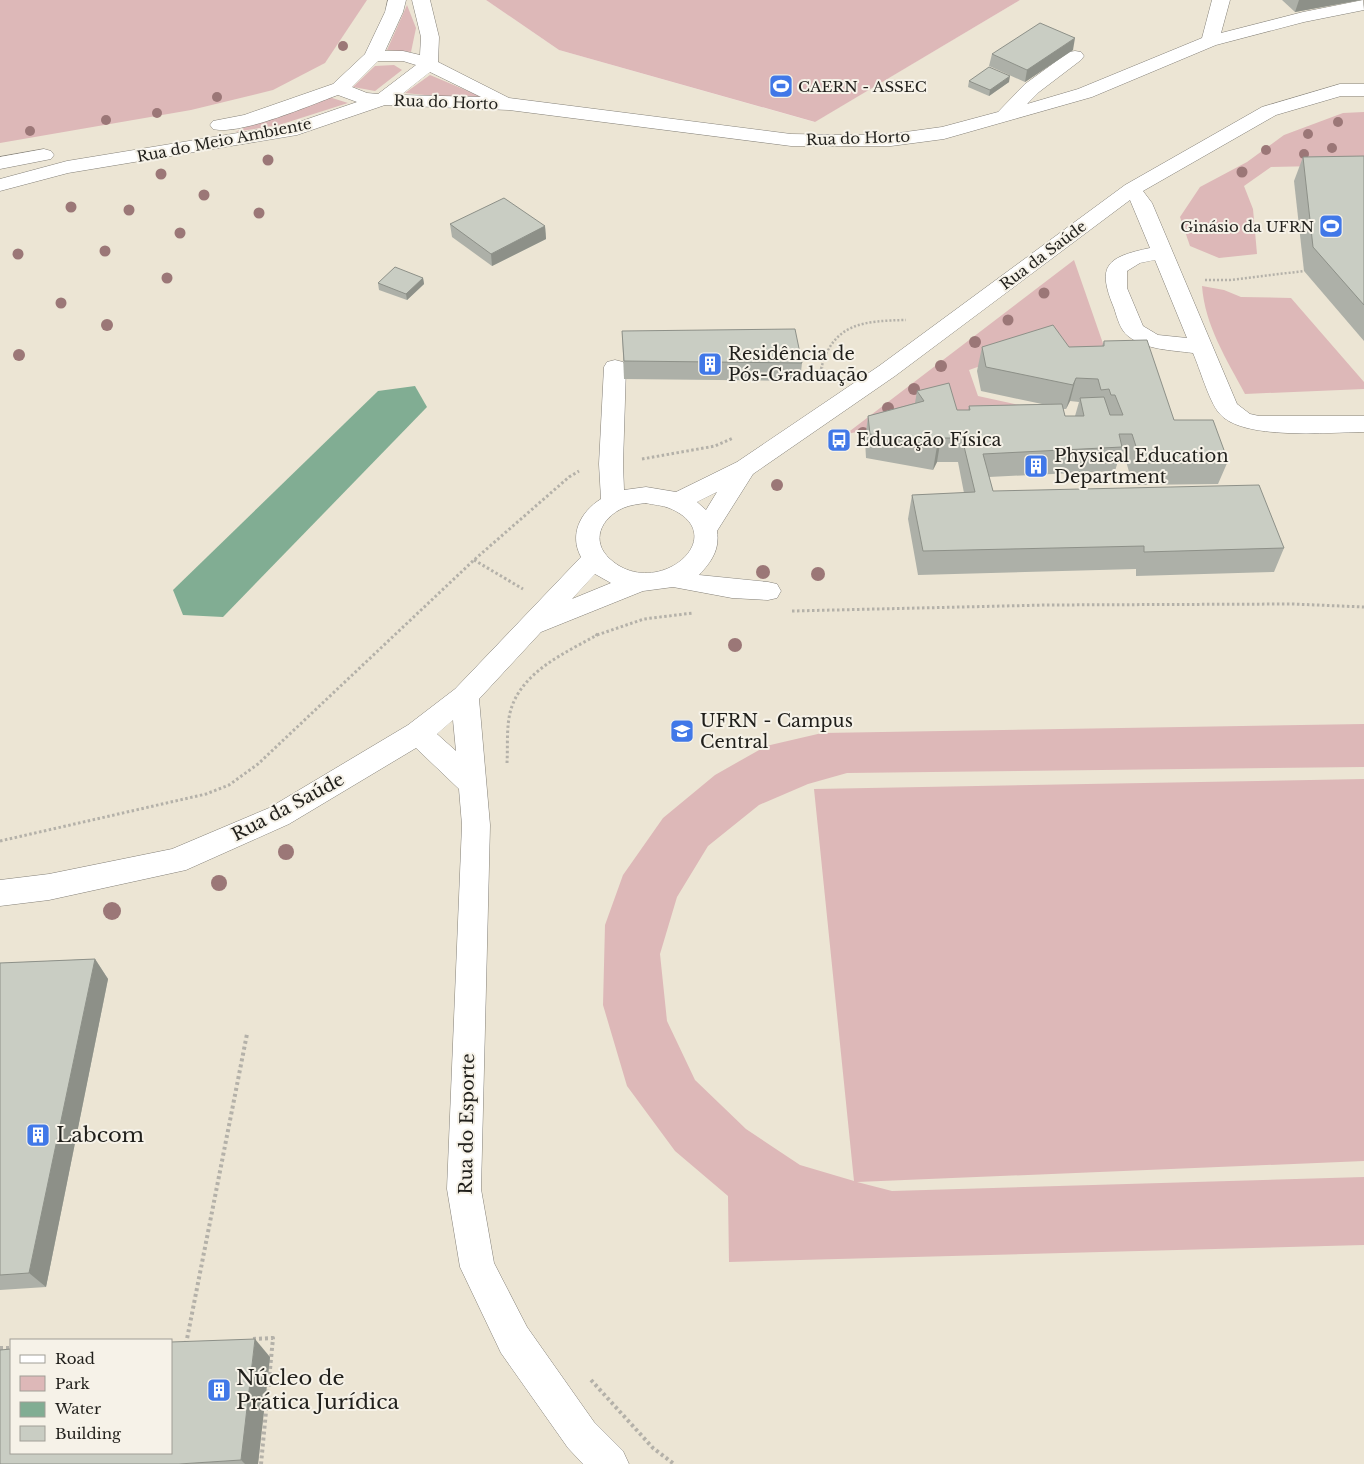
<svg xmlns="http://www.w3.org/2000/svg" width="1364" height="1464" font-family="'Libre Baskerville',serif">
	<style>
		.built { fill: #ece5d4; fill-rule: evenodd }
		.green { fill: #ddb8b8 }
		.water { fill: #81ad93 }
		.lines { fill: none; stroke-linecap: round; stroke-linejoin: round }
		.minor-casing { stroke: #848078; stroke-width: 1 }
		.path-far2 { stroke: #b4b1a9; stroke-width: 2.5; stroke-dasharray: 2 2; stroke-linecap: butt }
		.path-far1 { stroke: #b4b1a9; stroke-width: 3; stroke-dasharray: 2.5 2.5; stroke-linecap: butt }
		.path { stroke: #b4b1a9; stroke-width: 4; stroke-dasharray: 3 3; stroke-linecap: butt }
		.minor { fill: #fff; fill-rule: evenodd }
		.tree { fill: #9b7777 }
		.wall { fill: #adb0a8; fill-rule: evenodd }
		.shaded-wall { fill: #8d9088 }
		.building { fill: #c9cdc3; stroke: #8d9088 }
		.labels { text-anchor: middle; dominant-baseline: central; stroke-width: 4; stroke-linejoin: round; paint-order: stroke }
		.far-poi-label { font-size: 15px; fill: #201f1b; stroke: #f6f2e8; text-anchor: start }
		.far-street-label { font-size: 15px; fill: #201f1b; stroke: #f6f2e8 }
		.poi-label { font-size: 18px; fill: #201f1b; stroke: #f6f2e8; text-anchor: start }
		.street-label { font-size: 18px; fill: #201f1b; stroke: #f6f2e8 }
		.near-poi-label { font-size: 21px; fill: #201f1b; stroke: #f6f2e8; text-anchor: start }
	</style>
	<rect width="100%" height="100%" fill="#f6f2e8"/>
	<path class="built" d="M0,0H486L559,50L814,122L1020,0H1364V1464H0ZM11,1340H171V1453H11Z"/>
	<g class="green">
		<path d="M0,0H367L325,63L273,90L191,110L0,143Z"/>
		<path d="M486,0H1020L815,122L559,50Z"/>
		<path d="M407,5L416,28L411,52L387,50Z"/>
		<path d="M394,65L402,70L375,91L353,87L375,66Z"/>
		<path d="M430,75L494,102L405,93Z"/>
		<path d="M329,97L348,103L279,125L235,132L258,122Z"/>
		<path d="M1364,112V165L1271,167L1244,186L1253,209L1257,254L1219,258L1190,246L1180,217L1200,187L1247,162L1284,135L1343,113Z"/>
		<path d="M1074,260L1107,355L1046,343L969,370L978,396L1061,414L908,423L846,434Z"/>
		<path d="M1202,286L1224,290L1241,297L1291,298L1364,382V389L1245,394C1227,360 1205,326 1202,286Z"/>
		<path d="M1364,724V767L847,773L808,784L759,805L708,846L677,897L660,954L667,1021L695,1080L746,1129L800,1165L854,1181L814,789L1364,779V1161L857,1182L892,1191L1364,1177V1245L729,1262L728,1196L675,1151L627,1086L603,1005L605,925L623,875L663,818L715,775L766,746L822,733Z"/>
	</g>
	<path class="water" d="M415,386L427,407L223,617L183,615L173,590L378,391Z"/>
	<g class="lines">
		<g class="minor-casing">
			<g id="minor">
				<path d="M388,0H406L403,12L385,51H403L420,55L421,37L412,0H430L439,37L438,62L509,98L791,134L847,135L891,134L942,127L998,112L1025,84L1069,52L1075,51L1081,52L1084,56L1081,60L1039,92L1027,104L1078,89L1202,38L1212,0H1230L1221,33L1303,12L1363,0L1364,10L1304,22L1216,45L1092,97L944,139L891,146H791L509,110L385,105L297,135L68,173L0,191V179L67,161L293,124L357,102L338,95C310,105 240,136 213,129L210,125L213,121L244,115L333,84L365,54L385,12ZM378,61H403L416,65L378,94L367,93L352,87ZM430,72L481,97L401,95Z"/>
				<path d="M1340,84H1364V96H1341L1276,115L1143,191L1152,203L1237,404L1250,414L1259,416H1364V432C1330,432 1241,441 1219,413C1209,401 1200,369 1193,353C1171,350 1146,350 1128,336C1120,330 1117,317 1114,308C1096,265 1107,257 1150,248L1130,200L895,376L753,474L717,531C720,550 711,562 699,575L768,582L777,584L781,591L777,598L768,600L732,598L673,587L643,591L541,632L479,699L490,825L481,1189L494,1263L527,1327L594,1422L623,1451L629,1464H583L568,1448L501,1353L460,1267L447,1189L462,825L459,789L416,748L289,824L186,870L49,900L0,906V880L49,874L172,849L269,808L408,725L455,689L581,557C569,535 580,512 601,499L599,464L604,367L607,362L615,360L623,362L626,367L623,464L624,490L646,487L676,492L737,462L879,366L1125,185L1262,107ZM1155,260L1187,338L1158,335L1143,326L1127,288V271L1140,263ZM717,492L706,510L697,502ZM646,503C653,505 662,505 669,508C735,535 657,602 610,559C590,541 601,518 623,508C630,505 638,504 646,503ZM595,574L611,583L572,599ZM453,720L456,751L437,734Z"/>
				<path d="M44,149L51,151L54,155L51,159L0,169V157Z"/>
			</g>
		</g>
		<g class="path-far2">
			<path d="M1205,280H1230L1304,271"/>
			<path d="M821,369C833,322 865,321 906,320"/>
		</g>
		<g class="path-far1">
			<path d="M818,382L822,367"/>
			<path d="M642,459L715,446L733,438"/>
			<path d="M474,560L523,589"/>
			<path d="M792,611L1046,605L1293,604L1364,607"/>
			<path d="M597,635L644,619L693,613"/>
			<path d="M507,763C508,746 506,726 511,709C523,671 565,653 597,635L594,633"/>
			<path d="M0,841L206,794L229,785L258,764L474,560L569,477L579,471"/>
		</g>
		<g class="path">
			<path d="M253,1339L273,1338L261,1464"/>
			<path d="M186,1344L247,1034"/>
			<path d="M0,1348H11"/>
			<path d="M591,1380L653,1448L674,1464"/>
		</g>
		<use href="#minor" class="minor"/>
	</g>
	<g class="tree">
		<circle cx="343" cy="46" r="5"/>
		<circle cx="217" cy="97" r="5"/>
		<circle cx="157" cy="113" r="5"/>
		<circle cx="106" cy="120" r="5"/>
		<circle cx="1338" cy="122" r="5"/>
		<circle cx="30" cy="131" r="5"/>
		<circle cx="1308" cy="134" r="5"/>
		<circle cx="1332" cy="148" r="5"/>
		<circle cx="1266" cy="150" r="5"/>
		<circle cx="1304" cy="154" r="5"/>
		<circle cx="268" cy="160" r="5.5"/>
		<circle cx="1242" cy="172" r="5.5"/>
		<circle cx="161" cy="174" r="5.5"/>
		<circle cx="204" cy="195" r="5.5"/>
		<circle cx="71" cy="207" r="5.5"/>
		<circle cx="129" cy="210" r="5.5"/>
		<circle cx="259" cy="213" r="5.5"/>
		<circle cx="180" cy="233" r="5.5"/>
		<circle cx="105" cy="251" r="5.5"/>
		<circle cx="18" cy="254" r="5.5"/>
		<circle cx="167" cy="278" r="5.5"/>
		<circle cx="1044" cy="293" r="5.5"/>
		<circle cx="61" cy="303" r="5.5"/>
		<circle cx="1008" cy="320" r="5.5"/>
		<circle cx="107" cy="325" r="6"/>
		<circle cx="975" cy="342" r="6"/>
		<circle cx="19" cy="355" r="6"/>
		<circle cx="941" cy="366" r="6"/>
		<circle cx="914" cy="389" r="6"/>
		<circle cx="888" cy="408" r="6"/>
		<circle cx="863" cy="433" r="6"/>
		<circle cx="777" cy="485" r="6"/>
		<circle cx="763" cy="572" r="7"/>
		<circle cx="818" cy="574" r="7"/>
		<circle cx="735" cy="645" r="7"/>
		<circle cx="286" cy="852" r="8"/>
		<circle cx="219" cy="883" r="8"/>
		<circle cx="112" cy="911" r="9"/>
	</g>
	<g class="wall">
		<path d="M1282,0H1361L1295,12Z"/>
		<path d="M1073,50L1025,82L989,66L992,54Z"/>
		<path d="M969,81L1009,82L989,96L968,87Z"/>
		<path d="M1364,156V341L1304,271L1294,181L1303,157Z"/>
		<path d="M450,224L545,226L546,239L492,266L452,237Z"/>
		<path d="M423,278L424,284L407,300L379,290L378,283Z"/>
		<path d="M622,331L802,363L800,381L624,379Z"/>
		<path d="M1104,341L1174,420L1228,461L1218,484L1133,485L1125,458H1119L1115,471L989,477L993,491L1284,548L1274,572L1136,576V569L918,575L908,519L912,495L964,493L958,462H937L933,470L866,458L865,440L868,416L915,403L917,391L957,410H968L969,406L1042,404L981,391L977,371L982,347H1069L1102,346ZM1070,401L1079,402L1075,416H1065L1063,409H1066Z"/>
		<path d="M95,959L108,979L46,1287L0,1290V963Z"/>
		<path d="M270,1357L258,1464H0Z"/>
	</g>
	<g class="shaded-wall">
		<path d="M1299,0H1361L1295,12Z"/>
		<path d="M1075,38L1073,50L1025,82L1027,70Z"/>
		<path d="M1010,76L1009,82L989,96L990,90Z"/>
		<path d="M545,226L546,239L492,266L491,254Z"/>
		<path d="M423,278L424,284L407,300L406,294Z"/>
		<path d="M1076,378L1070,401L1066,409L1073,385Z"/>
		<path d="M941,438L937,462L933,470L937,446Z"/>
		<path d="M95,959L108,979L46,1287L29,1273Z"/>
		<path d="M255,1339L270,1357L258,1464H245L241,1460Z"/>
	</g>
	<g class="building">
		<path d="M1040,23L1075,38L1027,70L992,54Z"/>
		<path d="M989,67L1010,76L990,90L969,81Z"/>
		<path d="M1364,156V305L1313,247L1303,157Z"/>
		<path d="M504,198L545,226L491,254L450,224Z"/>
		<path d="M395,267L423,278L406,294L378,283Z"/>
		<path d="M1053,325L1069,347L1104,346V341L1147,340L1174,420H1213L1228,461L1141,462L1132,434H1119L1122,447L983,454L993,491L1259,485L1284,548L1144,552V546L923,551L912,495L975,492L962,438H941L937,446L870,434L868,416L924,401L917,391L949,383L957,410H970L969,406L1062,404L1065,416H1084L1080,398L1104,397L1110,415H1123L1115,395H1111L1109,389L1101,390L1098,379L1076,378L1073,385L986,367L982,347Z"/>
		<path d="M795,329L802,363L624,361L622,331Z"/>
		<path d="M95,959L29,1273L0,1275V963Z"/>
		<path d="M255,1339L241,1460L179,1464H0V1350L11,1349V1453H171V1342Z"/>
	</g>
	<defs>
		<g id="stadium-square" transform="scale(1.25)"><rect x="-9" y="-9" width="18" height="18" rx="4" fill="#4178e8" stroke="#f6f2e8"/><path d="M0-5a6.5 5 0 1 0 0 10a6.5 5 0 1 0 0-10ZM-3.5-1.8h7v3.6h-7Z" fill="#fff"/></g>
		<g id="building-square" transform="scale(1.25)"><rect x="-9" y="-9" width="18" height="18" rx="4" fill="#4178e8" stroke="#f6f2e8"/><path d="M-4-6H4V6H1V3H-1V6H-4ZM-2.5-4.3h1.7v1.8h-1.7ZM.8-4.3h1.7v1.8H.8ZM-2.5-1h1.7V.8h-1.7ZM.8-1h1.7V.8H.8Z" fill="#fff"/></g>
		<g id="bus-square" transform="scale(1.25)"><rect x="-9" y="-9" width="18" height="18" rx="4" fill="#4178e8" stroke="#f6f2e8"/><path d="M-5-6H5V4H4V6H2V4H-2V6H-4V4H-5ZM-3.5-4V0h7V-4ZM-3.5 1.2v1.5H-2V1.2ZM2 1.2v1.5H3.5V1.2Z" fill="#fff"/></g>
		<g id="university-square" transform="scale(1.25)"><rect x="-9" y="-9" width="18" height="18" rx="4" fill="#4178e8" stroke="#f6f2e8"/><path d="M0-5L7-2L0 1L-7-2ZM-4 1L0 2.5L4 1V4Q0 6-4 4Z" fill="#fff"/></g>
	</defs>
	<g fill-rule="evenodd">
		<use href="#stadium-square" x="781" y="86"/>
		<use href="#stadium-square" x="1331" y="226"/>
		<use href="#building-square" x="710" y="364"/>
		<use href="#bus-square" x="839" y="440"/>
		<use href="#building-square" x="1036" y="466"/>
		<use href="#university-square" x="682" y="731"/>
		<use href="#building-square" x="38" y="1135"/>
		<use href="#building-square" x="219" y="1390"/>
	</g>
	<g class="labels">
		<g class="far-poi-label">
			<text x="798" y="86">CAERN - ASSEC</text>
			<text x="1314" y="226" text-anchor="end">Ginásio da UFRN</text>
		</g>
		<g class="far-street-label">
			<text transform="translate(446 102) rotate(2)">Rua do Horto</text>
			<text transform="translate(858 138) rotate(-2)">Rua do Horto</text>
			<text transform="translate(224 140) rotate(-11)">Rua do Meio Ambiente</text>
			<text transform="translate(1043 255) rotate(-37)">Rua da Saúde</text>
		</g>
		<g class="poi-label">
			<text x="728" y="354">Residência de<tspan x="728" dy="21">Pós-Graduação</tspan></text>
			<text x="856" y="440">Educação Física</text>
			<text x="1054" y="456">Physical Education<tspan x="1054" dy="21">Department</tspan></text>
			<text x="700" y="721">UFRN - Campus<tspan x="700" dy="21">Central</tspan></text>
		</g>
		<g class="street-label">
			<text transform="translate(288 807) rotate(-28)">Rua da Saúde</text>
			<text transform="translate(467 1124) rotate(-89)">Rua do Esporte</text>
		</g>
		<g class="near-poi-label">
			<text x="56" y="1135">Labcom</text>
			<text x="236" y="1378">Núcleo de<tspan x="236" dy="24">Prática Jurídica</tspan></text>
		</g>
	</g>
	<rect x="10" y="1339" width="162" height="115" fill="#f6f2e8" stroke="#a09e96"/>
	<rect x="20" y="1355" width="25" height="8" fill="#ffffff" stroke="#a09e96"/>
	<text x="55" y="1364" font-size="15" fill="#201f1b">Road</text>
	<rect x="20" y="1376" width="25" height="15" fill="#ddb8b8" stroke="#a09e96"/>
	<text x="55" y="1389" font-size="15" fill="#201f1b">Park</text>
	<rect x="20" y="1402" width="25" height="15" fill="#81ad93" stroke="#a09e96"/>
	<text x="55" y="1414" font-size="15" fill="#201f1b">Water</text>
	<rect x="20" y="1426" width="25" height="15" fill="#c9cdc3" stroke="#a09e96"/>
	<text x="55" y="1439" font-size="15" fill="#201f1b">Building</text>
</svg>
